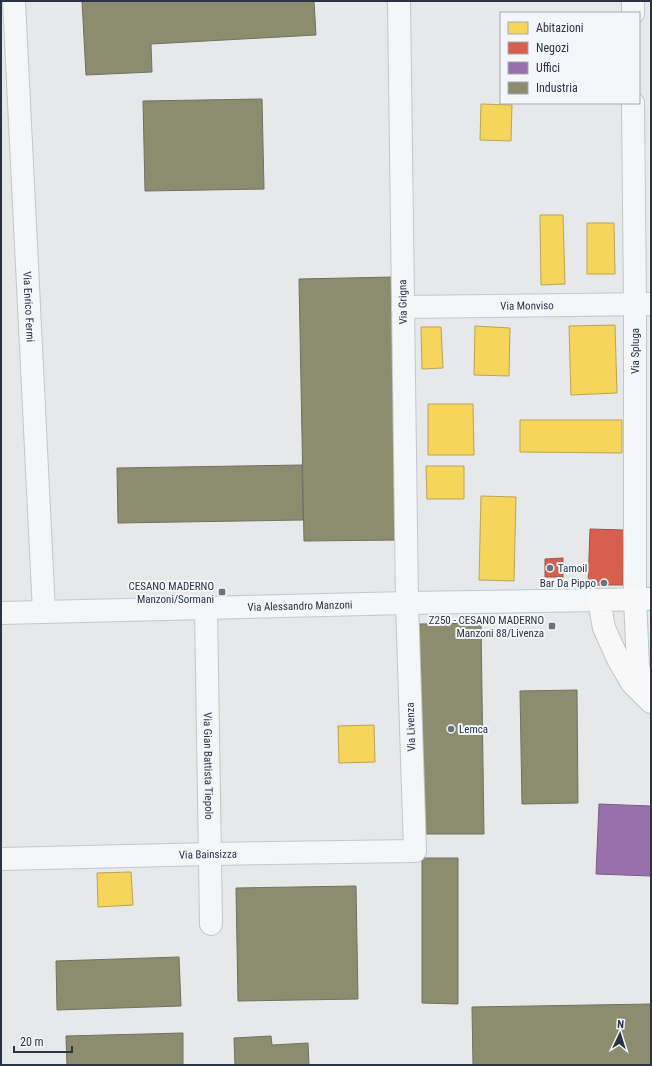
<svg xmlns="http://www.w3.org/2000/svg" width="652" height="1066" font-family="'Roboto Condensed',sans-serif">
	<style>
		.homes { fill: #f6d55c; stroke: #b9a555 }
		.shops { fill: #d6604d; stroke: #a3534b }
		.offices { fill: #9970ab; stroke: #785e8c }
		.industry { fill: #8c8c6e; stroke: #6f7262 }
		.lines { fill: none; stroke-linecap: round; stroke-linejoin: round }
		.minor-casing { stroke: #c4c6c8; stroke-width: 24 }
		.major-casing { stroke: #c2c5c8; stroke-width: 24 }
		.minor { stroke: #f5f6f7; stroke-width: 22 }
		.major { stroke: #f8f8f8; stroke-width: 22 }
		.poi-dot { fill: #6c737f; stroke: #f4f6f9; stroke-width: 1.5 }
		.labels { text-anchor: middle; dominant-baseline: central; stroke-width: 4; stroke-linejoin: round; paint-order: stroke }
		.street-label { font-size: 11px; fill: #2b3445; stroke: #f4f6f9 }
		.poi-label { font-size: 11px; fill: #2b3445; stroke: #f4f6f9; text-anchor: end }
	</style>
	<rect width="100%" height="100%" fill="#e6e8ea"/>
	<g class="homes">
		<path d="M481,104L512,105L511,141L480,140Z"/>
		<path d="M540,215H563L565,284L541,285Z"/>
		<path d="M587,223H614L615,274H587Z"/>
		<path d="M615,325L617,393L571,395L569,326Z"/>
		<path d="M475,326L510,328L509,376L474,375Z"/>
		<path d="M421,327H441L443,368L422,369Z"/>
		<path d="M428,404H473L474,455H428Z"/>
		<path d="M520,420H622V453L520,452Z"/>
		<path d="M426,466H464V499H427Z"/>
		<path d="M481,496L516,497L514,581L479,580Z"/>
		<path d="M374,725L375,762L339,763L338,726Z"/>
		<path d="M131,872L133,905L98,907L97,873Z"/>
	</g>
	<g class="shops">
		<path d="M590,529L624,530L623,585H588Z"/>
		<path d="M563,558V577H545V559Z"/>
	</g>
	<path class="offices" d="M599,804L651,806V876L596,874Z"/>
	<g class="industry">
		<path d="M82,1H314L316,35L151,44L152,72L86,75Z"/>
		<path d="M262,99L264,189L145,191L143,101Z"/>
		<path d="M394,277L398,540L304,541L299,279Z"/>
		<path d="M302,465L303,520L118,523L117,468Z"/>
		<path d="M481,623L484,834H422L419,624Z"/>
		<path d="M577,690L578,803L522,804L520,691Z"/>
		<path d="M422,858H458V1004L422,1003Z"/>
		<path d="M356,886L358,999L238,1001L236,888Z"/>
		<path d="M179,957L181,1006L57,1010L56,961Z"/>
		<path d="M651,1004V1065H473L472,1007Z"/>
		<path d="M183,1033V1065H67L66,1036Z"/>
		<path d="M271,1036L272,1045L308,1043L309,1065H235L234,1038Z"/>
	</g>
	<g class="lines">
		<g class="minor-casing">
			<g id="minor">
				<path id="s1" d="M14,1L44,612"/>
				<path d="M633,1V13"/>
				<path d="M633,103L635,305V599"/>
				<path id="s2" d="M403,307L651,304"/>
				<path id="s3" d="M206,608L211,924"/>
				<path id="s4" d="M1,613L407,603L599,600"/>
				<path id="s5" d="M1,859L211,854L415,851L407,603L399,1"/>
			</g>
		</g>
		<g class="major-casing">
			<g id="major">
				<path d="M635,599L638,666L645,692"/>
				<path d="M651,599L599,600L604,628L619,661L632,683L651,702"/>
			</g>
		</g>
		<use href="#minor" class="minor"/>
		<use href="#major" class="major"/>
	</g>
	<g class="poi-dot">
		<circle cx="550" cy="568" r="4"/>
		<circle cx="604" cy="583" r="4"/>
		<rect x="218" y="588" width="8" height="8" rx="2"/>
		<rect x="548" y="622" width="8" height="8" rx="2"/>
		<circle cx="451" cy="729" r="4"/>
	</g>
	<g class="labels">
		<g class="street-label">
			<text transform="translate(403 302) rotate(-91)">Via Grigna</text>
			<text stroke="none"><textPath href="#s1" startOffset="306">Via Enrico Fermi</textPath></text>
			<text stroke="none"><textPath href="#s2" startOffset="124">Via Monviso</textPath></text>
			<text transform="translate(635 351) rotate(-90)">Via Spluga</text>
			<text stroke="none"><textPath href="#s4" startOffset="299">Via Alessandro Manzoni</textPath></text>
			<text transform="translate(411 727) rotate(-92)">Via Livenza</text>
			<text stroke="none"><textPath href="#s3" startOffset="158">Via Gian Battista Tiepolo</textPath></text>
			<text stroke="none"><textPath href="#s5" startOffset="207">Via Bainsizza</textPath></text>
		</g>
		<g class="poi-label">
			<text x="558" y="568" text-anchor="start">Tamoil</text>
			<text x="596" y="583">Bar Da Pippo</text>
			<text x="214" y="586">CESANO MADERNO<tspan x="214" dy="13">Manzoni/Sormani</tspan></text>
			<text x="544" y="620">Z250 - CESANO MADERNO<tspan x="544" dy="13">Manzoni 88/Livenza</tspan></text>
			<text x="459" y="729" text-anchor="start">Lemca</text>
		</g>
	</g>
	<rect width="652" height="1066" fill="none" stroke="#2b3445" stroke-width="4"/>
	<rect x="500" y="12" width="140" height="92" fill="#f4f6f9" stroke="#a4a8b1"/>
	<rect x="508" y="22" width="20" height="12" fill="#f6d55c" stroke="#a4a8b1"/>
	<text x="536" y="32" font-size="12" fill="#2b3445">Abitazioni</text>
	<rect x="508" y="42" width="20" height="12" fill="#d6604d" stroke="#a4a8b1"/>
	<text x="536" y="52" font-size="12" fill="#2b3445">Negozi</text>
	<rect x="508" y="62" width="20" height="12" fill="#9970ab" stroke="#a4a8b1"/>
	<text x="536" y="72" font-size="12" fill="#2b3445">Uffici</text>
	<rect x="508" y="82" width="20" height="12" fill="#8c8c6e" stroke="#a4a8b1"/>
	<text x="536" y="92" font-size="12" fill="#2b3445">Industria</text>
	<g transform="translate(620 1034) rotate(4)" stroke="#f4f6f9" stroke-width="3" paint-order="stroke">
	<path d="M0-3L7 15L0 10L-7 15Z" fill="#2b3445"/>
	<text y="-6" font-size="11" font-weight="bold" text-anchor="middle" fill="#2b3445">N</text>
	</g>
	<path d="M14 1046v6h58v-6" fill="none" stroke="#2b3445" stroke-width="2"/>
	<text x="20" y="1046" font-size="12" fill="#2b3445" stroke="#f4f6f9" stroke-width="3" paint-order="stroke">20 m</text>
</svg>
